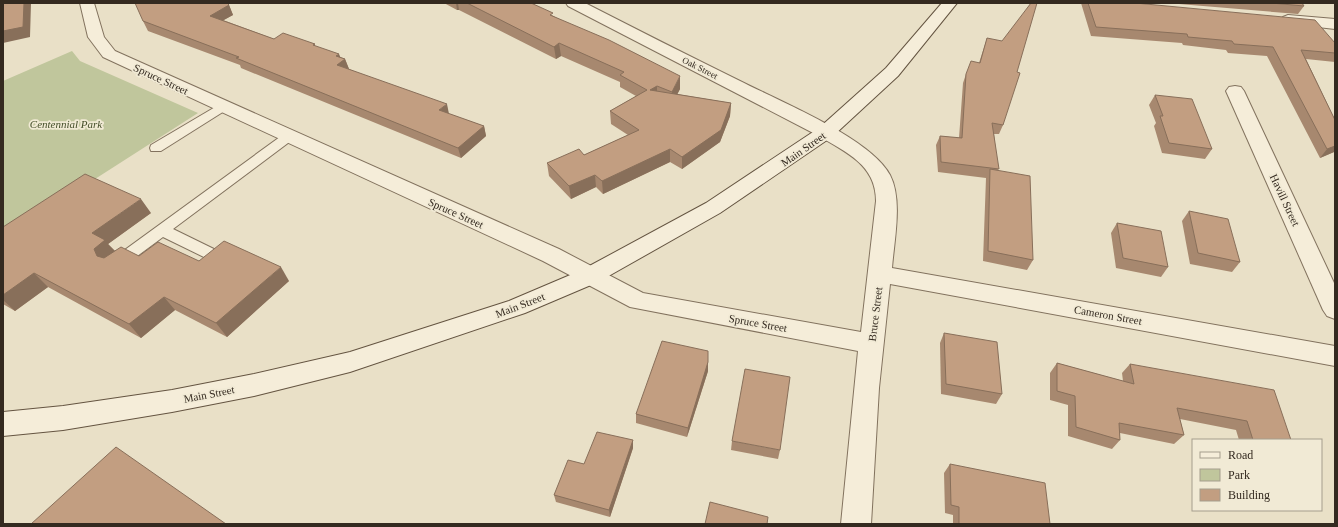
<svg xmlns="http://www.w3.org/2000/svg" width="1338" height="527" font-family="Georgia,serif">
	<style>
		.green { fill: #c0c69c }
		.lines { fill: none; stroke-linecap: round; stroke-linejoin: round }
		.lane-casing { stroke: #82725e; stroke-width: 2 }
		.street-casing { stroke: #82725e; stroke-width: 2 }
		.secondary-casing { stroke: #645441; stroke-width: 2 }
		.lane { fill: #f5edd9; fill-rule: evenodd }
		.street { fill: #f5edd9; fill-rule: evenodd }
		.secondary { fill: #f5edd9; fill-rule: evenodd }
		.wall { fill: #a7886f }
		.shaded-wall { fill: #886f5a }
		.building { fill: #c29e81; stroke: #886f5a }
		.labels { text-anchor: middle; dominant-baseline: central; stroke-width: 3.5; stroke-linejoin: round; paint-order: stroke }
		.far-street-label { font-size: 9px; fill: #342a20; stroke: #f1ead5 }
		.street-label { font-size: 11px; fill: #342a20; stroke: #f1ead5 }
		.park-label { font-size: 11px; font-style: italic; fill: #444e29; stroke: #f1ead5 }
	</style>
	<rect width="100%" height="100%" fill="#e9e0c7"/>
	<path class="green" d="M72,51L80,61L198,113L3,238V81Z"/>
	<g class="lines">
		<g class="lane-casing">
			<g id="lane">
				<path d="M222,103L228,107L226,110L161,151H151L150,148L151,145Z"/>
				<path d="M288,133L292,134L294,137L292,140L173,229L220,252L222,256L220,260L215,261L210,260L163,237L121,268L116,270L111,268L108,264L111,260L284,134Z"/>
			</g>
		</g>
		<g class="street-casing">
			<g id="street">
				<path d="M80,3H94L104,37L115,51L559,249L643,293L861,332L876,201C876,165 847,153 819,136L568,6L566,3H585C636,29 687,55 738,80C777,100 871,138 890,175C903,200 894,241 892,268L1335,346V366L890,284L879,388L871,524H841L858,351L630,307L543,261L103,57L88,37Z"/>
				<path d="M1288,15L1335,19V29L1283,23L1280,20L1283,17Z"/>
				<path d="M1235,86L1241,87L1244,91L1335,285V319L1327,316L1323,310L1226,91L1229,87Z"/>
			</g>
		</g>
		<g class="secondary-casing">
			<path id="secondary" d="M942,3H957L898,76L833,136L720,213L598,282L525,313L350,372L254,396L172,412L63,430L3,436V412L63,406L172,390L254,374L350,352L509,301L582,270L706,203L819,128L886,68Z"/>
		</g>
		<use href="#lane" class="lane"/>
		<use href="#street" class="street"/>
		<use href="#secondary" class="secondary"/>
	</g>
	<g class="wall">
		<path d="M444,3H531L680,89L677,94L731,103L730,116L720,142L682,169L670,162L603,194L596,187L571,199L549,176L547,163L584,155L628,135L611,124L610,111L636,96L620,87V82L561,56L556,59L459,10H457Z"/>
		<path d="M1081,3H1135L1335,43V62L1306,59L1335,120V154L1334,152L1320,158L1267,56L1228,53L1226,50L1183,45L1182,43L1091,36Z"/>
		<path d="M1167,3H1302L1304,6L1298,14Z"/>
		<path d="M229,5L233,15L223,20L274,39L315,44V46L345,59L349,69L449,114L484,126L486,136L461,158L241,68L240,65L148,31L143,21Z"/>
		<path d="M987,38L1017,72L1003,125L999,134H994L998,170L1033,260L1027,270L983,261L986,178L938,172L936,145L940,136L959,138L963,83L966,74L979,63Z"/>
		<path d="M1155,95L1212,149L1205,159L1162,153L1154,126L1156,123L1149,105Z"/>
		<path d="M1189,211L1240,262L1232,272L1190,264L1182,221Z"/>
		<path d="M151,213L108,244L115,251L139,256L199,261L289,281L227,337L175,310L141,338L48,287L15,311L3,304V227Z"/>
		<path d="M1117,223L1168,267L1161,277L1116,268L1111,233Z"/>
		<path d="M944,333L1002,394L996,404L941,394L940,343Z"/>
		<path d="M708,362V371L687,437L636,423V414Z"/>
		<path d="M1057,363L1123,381L1122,373L1130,364L1291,440H1239L1236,430L1180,419L1184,435L1174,444L1120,433V440L1112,449L1068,436V405L1050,400V373Z"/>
		<path d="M633,440V448L610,517L556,502L554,495Z"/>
		<path d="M732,441L780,450L778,459L731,450Z"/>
		<path d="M950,464L1050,524H953V515L945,513L944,473Z"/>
	</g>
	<g class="shaded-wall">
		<path d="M24,3H31L30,37L3,43V31Z"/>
		<path d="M456,3H458L459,10H457Z"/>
		<path d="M229,5L233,15L215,25L210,16Z"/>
		<path d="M559,43L561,56L556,59L554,47Z"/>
		<path d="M339,54L342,61L345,59L349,69L337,65L336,56Z"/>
		<path d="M680,76V89L672,105V92Z"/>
		<path d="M657,86V98L650,90Z"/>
		<path d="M731,103L730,116L720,142L682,169V157Z"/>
		<path d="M447,104L449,114L439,110Z"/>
		<path d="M484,126L486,136L461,158L458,148Z"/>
		<path d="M1335,146V150L1334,152L1320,158L1327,149Z"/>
		<path d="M670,149V162L603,194L602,181Z"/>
		<path d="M595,175L596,187L571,199L569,186Z"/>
		<path d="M141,199L151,213L108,244L117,253L109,269L97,256L94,249L92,233Z"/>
		<path d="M281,267L289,281L227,337L216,323Z"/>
		<path d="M34,273L48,287L15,311L3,300V295Z"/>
		<path d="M164,297L175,310L141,338L129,324Z"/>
		<path d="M708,362V371L687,437L688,428Z"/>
		<path d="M633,440V448L610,517L609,510Z"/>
	</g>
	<g class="building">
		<path d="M3,3H24L23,27L3,31Z"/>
		<path d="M135,3H227L229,5L210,16L274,39L283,33L315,44L313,45L339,54L336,56L345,59L337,65L447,104L439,110L484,126L458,148L236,58L239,57L143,21Z"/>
		<path d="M467,3H531L553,13L550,15L609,40L680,76L672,92L657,86L650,90L731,103L721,130L682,157L670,149L602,181L595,175L569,186L547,163L579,149L584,155L639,130L610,111L647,90L620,75L624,72L559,43L554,47Z"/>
		<path d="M1031,3H1037L1017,72L1020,73L1003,125L992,123L999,169L941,162L940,136L962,138L966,74L971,61L980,63L987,38L1002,41Z"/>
		<path d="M1088,3H1135L1315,20L1335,43V53L1301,50L1335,120V146L1327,149L1273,47L1234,44L1232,41L1188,37L1187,34L1096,27Z"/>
		<path d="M1271,3H1302L1304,6Z"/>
		<path d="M1155,95L1192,99L1212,149L1169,143L1160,116H1163Z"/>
		<path d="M990,169L1030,176L1033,260L988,251Z"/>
		<path d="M85,174L141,199L92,233L105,240L94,249L97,256L104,258L121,247L139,256L158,242L199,261L224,241L281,267L216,323L164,297L129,324L34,273L3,295V227Z"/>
		<path d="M1189,211L1228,219L1240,262L1198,253Z"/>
		<path d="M1117,223L1161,231L1168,267L1123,258Z"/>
		<path d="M944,333L997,342L1002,394L946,384Z"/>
		<path d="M662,341L708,351V362L688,428L636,414Z"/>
		<path d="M1057,363L1134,384L1130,364L1274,390L1291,440H1253L1247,421L1177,408L1184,435L1119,423L1120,440L1076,427L1075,396L1057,391Z"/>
		<path d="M745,369L790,377L780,450L732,441Z"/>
		<path d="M597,432L633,440L609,510L554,495L568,460L584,464Z"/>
		<path d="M116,447L226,524H31Z"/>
		<path d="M950,464L1045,483L1050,524H959V507L951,505Z"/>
		<path d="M710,502L768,517L767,524H705Z"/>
	</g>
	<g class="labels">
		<g class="far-street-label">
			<text transform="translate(700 68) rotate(27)">Oak Street</text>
		</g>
		<g class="street-label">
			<text transform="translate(161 79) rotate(25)">Spruce Street</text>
			<text transform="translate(803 149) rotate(-35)">Main Street</text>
			<text transform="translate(1285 200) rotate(65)">Havill Street</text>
			<text transform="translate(456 213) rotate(24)">Spruce Street</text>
			<text transform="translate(520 305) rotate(-21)">Main Street</text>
			<text transform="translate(875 314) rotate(-83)">Bruce Street</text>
			<text transform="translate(1108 315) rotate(10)">Cameron Street</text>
			<text transform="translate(758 323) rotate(10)">Spruce Street</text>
			<text transform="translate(209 394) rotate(-11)">Main Street</text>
		</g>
		<g class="park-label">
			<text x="66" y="124">Centennial Park</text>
		</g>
	</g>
	<rect width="1338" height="527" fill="none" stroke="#342a20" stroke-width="8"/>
	<rect x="1192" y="439" width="130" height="72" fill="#f1ead5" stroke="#a59d8d"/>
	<rect x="1200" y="452" width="20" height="6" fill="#f5edd9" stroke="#a59d8d"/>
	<text x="1228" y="459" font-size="12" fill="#342a20">Road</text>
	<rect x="1200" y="469" width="20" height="12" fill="#c0c69c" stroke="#a59d8d"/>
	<text x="1228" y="479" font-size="12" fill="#342a20">Park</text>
	<rect x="1200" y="489" width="20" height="12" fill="#c29e81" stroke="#a59d8d"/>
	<text x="1228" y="499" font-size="12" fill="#342a20">Building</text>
</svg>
